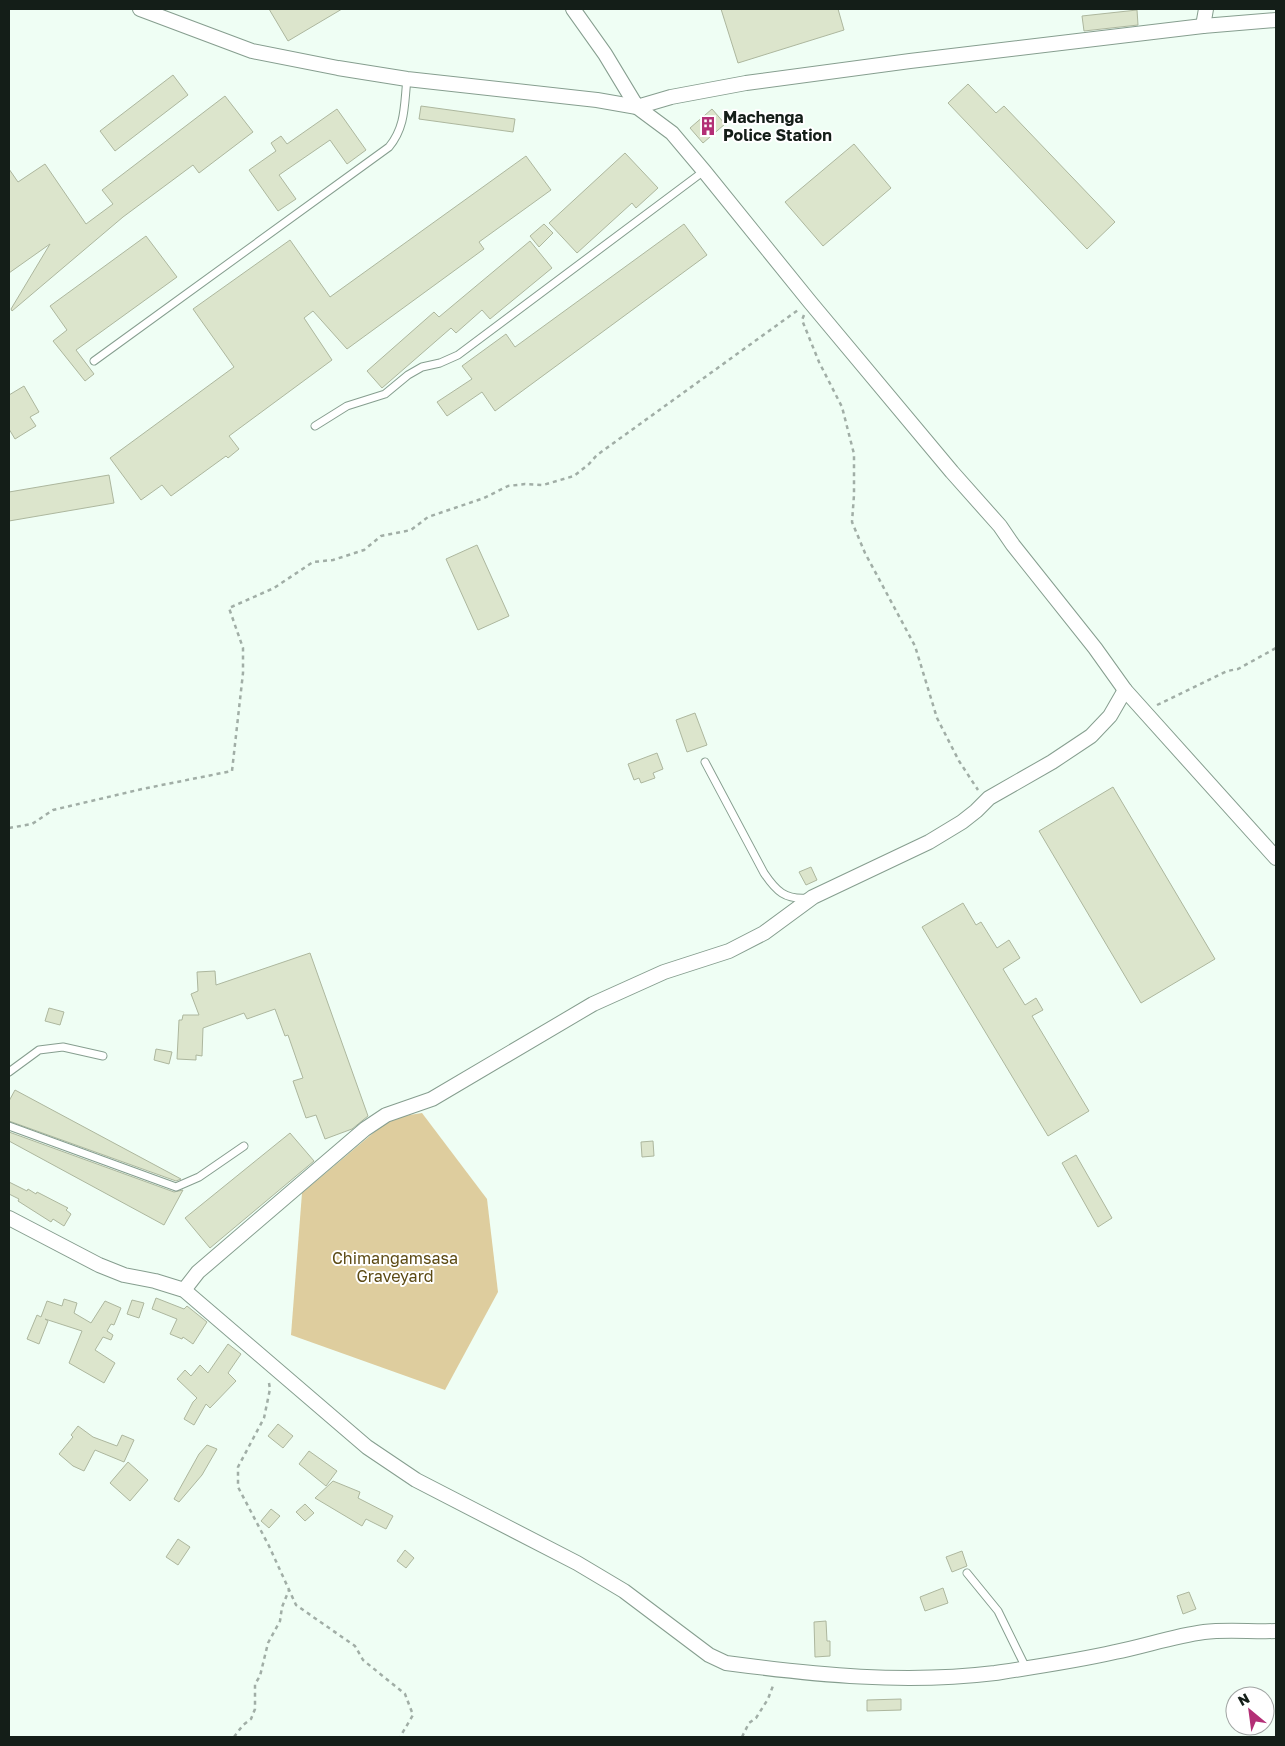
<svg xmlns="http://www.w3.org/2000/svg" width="1285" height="1746" font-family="'Golos Text',sans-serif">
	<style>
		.green { fill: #decd9e }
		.building { fill: #dce5cc; stroke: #adb79e }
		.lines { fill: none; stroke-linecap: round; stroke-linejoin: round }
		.lane-casing { stroke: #869e8f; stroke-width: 9 }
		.street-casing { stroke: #869e8f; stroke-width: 16 }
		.path { stroke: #a1aea6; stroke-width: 2.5; stroke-dasharray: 4 4; stroke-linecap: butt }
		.lane { stroke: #fff; stroke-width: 7 }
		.street { stroke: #fff; stroke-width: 14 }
		.labels { text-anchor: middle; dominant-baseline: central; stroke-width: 4; stroke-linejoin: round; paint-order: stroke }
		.poi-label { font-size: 16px; font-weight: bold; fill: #141e18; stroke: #fff; text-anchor: start }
		.park-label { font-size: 16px; fill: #5c4a13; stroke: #fff }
	</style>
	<rect width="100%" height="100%" fill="#effef4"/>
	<path class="green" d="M422,1113L487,1199L498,1292L445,1390L291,1335L302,1193L391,1118Z"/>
	<g class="building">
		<path d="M269,9H342L288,41Z"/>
		<path d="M721,9H838L844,30L738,63Z"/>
		<path d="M1137,10L1138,25L1084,31L1082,16Z"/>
		<path d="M173,75L188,95L115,151L100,131Z"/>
		<path d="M968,84L996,113L1004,106L1115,222L1087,249L948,103Z"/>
		<path d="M225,96L253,132L199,173L193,165L123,217L12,311L11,309L50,244L9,273V169L18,182L45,164L86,224L113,204L102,190Z"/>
		<path d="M421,106L515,119L513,132L419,119Z"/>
		<path d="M337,109L366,150L347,164L330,140L279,175L296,199L278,211L249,170L276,151L271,143L281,136L287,144Z"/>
		<path d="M712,109L725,124L703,143L690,128Z"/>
		<path d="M854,144L891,188L823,246L785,202Z"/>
		<path d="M625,153L658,188L636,208L632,203L577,253L549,223Z"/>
		<path d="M526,156L551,190L479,242L484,249L347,349L313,311L304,318L332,360L229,436L239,449L228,458L226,456L171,496L162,485L141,500L110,458L234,367L193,309L290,240L330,297Z"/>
		<path d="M544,224L553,233L539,247L530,236Z"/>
		<path d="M684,224L707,255L495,411L482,392L447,416L437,402L472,379L462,366L506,334L515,347Z"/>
		<path d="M146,236L177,277L76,350L94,374L85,381L53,341L67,330L50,306Z"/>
		<path d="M530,241L552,268L490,319L482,310L456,333L451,328L382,388L367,371L434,312L439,317Z"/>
		<path d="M24,386L39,412L30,417L36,426L15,439L9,429V395Z"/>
		<path d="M109,475L114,503L9,521V492Z"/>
		<path d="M477,545L509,616L478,630L446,559Z"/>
		<path d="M695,713L707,745L687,752L676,720Z"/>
		<path d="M657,753L663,769L653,773L655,778L641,783L639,778L634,780L628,764Z"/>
		<path d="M1113,787L1215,959L1141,1003L1039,831Z"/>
		<path d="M811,867L817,880L806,885L799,872Z"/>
		<path d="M963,903L976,925L981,922L997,948L1009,940L1020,958L1003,969L1025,1005L1036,998L1043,1010L1032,1016L1089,1111L1048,1136L922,927Z"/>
		<path d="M310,953L368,1116L352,1129L325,1139L316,1115L306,1118L293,1081L303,1078L288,1035L285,1036L275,1009L247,1019L244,1013L203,1028L202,1056L196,1055V1060L177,1059L179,1020H182L183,1015H199L191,994L198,991L197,972L215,971L216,985Z"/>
		<path d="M49,1008L64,1012L60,1025L45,1021Z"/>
		<path d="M156,1049L172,1052L169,1064L154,1060Z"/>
		<path d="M15,1090L181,1179L176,1181L9,1121V1101Z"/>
		<path d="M9,1132L174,1192L183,1190L164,1225L9,1141Z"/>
		<path d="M290,1133L314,1161L210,1248L185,1218Z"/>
		<path d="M653,1141L654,1156L642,1157L641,1142Z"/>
		<path d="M1076,1155L1112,1218L1098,1227L1062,1163Z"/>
		<path d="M9,1182L27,1191L28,1189L36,1194L37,1192L68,1208L66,1210L71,1214L64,1226L53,1219L51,1222L18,1201L19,1199L9,1194Z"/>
		<path d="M156,1298L184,1309L187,1306L207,1322L193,1344L183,1337L182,1339L170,1334L177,1319L152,1309Z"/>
		<path d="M64,1299L77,1303L74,1313L91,1323L105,1301L121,1308L114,1325L111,1324L107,1331L113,1335L111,1340L103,1337L95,1350L115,1363L104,1383L69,1363L82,1331L45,1319L48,1321L39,1344L27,1339L37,1315L41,1317L47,1301L62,1306Z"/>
		<path d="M132,1300L144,1303L139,1318L127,1314Z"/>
		<path d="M228,1344L241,1354L228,1373L236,1381L210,1408L206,1404L194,1425L184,1419L193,1402L197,1398L177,1379L185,1370L191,1376L200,1365L208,1373Z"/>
		<path d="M278,1424L293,1436L283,1448L268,1436Z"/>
		<path d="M78,1426L93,1437L117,1446L122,1435L134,1440L124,1462L95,1450L84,1471L73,1466L59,1454L73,1437L71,1435Z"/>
		<path d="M207,1445L217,1449L202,1475L179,1502L174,1499L199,1454Z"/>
		<path d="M309,1451L337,1471L326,1486L299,1464Z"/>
		<path d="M128,1462L148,1480L130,1501L110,1483Z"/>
		<path d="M333,1481L360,1492L358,1498L393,1516L386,1529L366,1519L362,1526L315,1498Z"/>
		<path d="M305,1504L314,1513L305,1521L296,1512Z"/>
		<path d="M271,1509L280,1516L269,1528L261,1521Z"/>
		<path d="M178,1539L190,1547L178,1565L166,1557Z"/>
		<path d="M405,1550L414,1558L406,1568L397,1561Z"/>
		<path d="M962,1551L967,1566L952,1572L946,1557Z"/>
		<path d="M943,1588L948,1603L925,1611L920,1597Z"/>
		<path d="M1189,1592L1196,1609L1183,1614L1177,1596Z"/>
		<path d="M826,1621L827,1641H830V1656L815,1657L814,1622Z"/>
		<path d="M901,1699V1710L867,1711V1700Z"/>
	</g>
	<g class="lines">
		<g class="lane-casing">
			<g id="lane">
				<path d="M94,361L389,147C406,126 404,105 407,79"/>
				<path d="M315,426L347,406L385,394L408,375L422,367L440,363L458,355L704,171"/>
				<path d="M705,762L764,873C776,891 785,900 808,898"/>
				<path d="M9,1072L39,1050L63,1047L103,1056"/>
				<path d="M9,1126L176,1187L199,1177L244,1146"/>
				<path d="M967,1573L998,1611L1026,1668"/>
			</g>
		</g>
		<g class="street-casing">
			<g id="street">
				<path d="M140,9L252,51L338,68L407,79L597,100L637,107L672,133L704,171L810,302L952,472L1000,526L1013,545L1095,648L1125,690L1276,858"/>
				<path d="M573,9L605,54L637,107L671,97L746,83L910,61L1203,26L1276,20"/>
				<path d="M1203,26L1206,9"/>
				<path d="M9,1218L99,1265L124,1275L155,1281L184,1290L367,1447L416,1480L577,1563L624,1591L709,1655L726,1663C816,1675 905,1684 995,1673C1035,1667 1076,1661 1115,1652C1145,1646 1174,1636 1204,1632C1227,1629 1253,1632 1276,1631"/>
				<path d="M184,1290L198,1272L365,1129L386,1115L432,1099L593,1004L664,972L729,951L764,933L813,897L929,842L962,822L976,811L989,798L1052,762L1091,736L1110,716L1125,690"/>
			</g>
		</g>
		<g class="path">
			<path d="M804,315L802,320L819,362L842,407L854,454V495L852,522L865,553L915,646L937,718L959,761L978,790"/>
			<path d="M1157,705L1227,671L1238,669L1276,648"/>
			<path d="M9,828L32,824L53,810L142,789L232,771L243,673V648L229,608L274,588L313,562L333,560L364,550L381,536L411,530L428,517L484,498L508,486L525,484L543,485L574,476L589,464L597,455L798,310"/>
			<path d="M269,1383L270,1389L264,1418L238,1467V1487L269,1546L296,1605L355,1646L363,1660L405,1694L413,1715L400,1737"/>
			<path d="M234,1737L243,1725L251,1719L255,1709V1684L260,1676L268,1643L280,1621L282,1607L289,1590"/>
			<path d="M742,1737L749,1723L756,1718L768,1699L774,1683"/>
		</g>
		<use href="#lane" class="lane"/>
		<use href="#street" class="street"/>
	</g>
	<defs>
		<g id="building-bare" transform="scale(1.5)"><path d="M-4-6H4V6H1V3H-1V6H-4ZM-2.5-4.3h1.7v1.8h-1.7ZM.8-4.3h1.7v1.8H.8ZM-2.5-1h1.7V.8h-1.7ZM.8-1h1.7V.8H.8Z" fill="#b32f76" stroke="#fff" stroke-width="2.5" paint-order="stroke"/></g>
	</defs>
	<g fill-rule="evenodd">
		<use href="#building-bare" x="708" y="126"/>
	</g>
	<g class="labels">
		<g class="poi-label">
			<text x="723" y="117">Machenga<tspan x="723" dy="18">Police Station</tspan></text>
		</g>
		<g class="park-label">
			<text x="395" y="1258">Chimangamsasa<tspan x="395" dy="18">Graveyard</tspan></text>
		</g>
	</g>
	<rect width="1285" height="1746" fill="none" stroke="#141e18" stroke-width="20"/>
	<g transform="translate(1250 1711) rotate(331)"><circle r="24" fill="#ffffff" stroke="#a1a5a3"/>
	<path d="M0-4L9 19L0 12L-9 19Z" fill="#b32f76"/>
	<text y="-8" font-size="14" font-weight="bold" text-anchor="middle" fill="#141e18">N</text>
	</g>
</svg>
